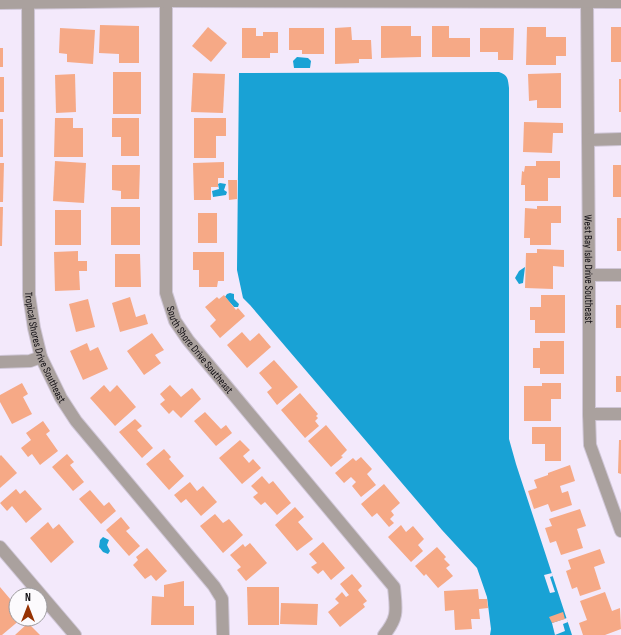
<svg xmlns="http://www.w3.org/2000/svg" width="621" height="635" font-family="'Sofia Sans Condensed',sans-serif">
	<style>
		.water { fill: #19a2d5 }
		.pier { fill: #f3e9fb }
		.building { fill: #f6a986 }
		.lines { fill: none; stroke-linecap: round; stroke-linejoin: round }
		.minor-casing { stroke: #cfc6d6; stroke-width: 14 }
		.minor { stroke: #aaa19e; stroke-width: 12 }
		.labels { text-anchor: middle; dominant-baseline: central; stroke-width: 3; stroke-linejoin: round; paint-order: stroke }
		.street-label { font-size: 11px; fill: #0f0c11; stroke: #fcfafd }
	</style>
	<rect width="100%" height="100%" fill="#f3e9fb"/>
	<g class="water">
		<path d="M297,57L308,58L311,61L310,68H294L293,61Z"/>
		<path d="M499,72C508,75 508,79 509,88V439L516,464L572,635H490L491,629L487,597L477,568L442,530L250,305L243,298L237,270L239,73Z"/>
		<path d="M220,183L226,184L224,190L227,192L226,195L213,197L212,191L219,189L218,184Z"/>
		<path d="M525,267L523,283L519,284L515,278L519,271Z"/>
		<path d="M230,293L234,294V299L239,304L238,307H234L225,297L227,294Z"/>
		<path d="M103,537L109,540L107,545L110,551L108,554L103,552L99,547L100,540Z"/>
	</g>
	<g class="pier">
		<path d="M552,573L553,576L550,577L555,592L550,593L544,575Z"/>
		<path d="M567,618L568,622L563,624L565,631L555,635L552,623Z"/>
	</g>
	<g class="building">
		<path d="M100,25L139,26V63H119V54L99,53Z"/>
		<path d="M381,26H411V36H421V57L381,58Z"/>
		<path d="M432,26H449V38H470V57H432Z"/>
		<path d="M208,27L227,43L211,62L192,46Z"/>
		<path d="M351,27L352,40H371L372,59H359V63L335,64V28Z"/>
		<path d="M527,27H546V37H566V56H556V65H526Z"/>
		<rect x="611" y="27" width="10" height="35"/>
		<path d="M60,28L95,30L93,64L67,62V54L59,53Z"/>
		<path d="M242,28H256V36H263V32H278V53H270V58H242Z"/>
		<path d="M289,28H324V54H302V50H289Z"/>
		<path d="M480,28H514L513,60H498V52H480Z"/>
		<rect x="0" y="48" width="3" height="19"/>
		<rect x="113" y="72" width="28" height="42"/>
		<path d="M193,73L225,74L223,113L191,112Z"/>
		<path d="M561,73V108H537V100L529,101L528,74Z"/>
		<path d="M75,74L76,112L56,113L55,75Z"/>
		<rect x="0" y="77" width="4" height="35"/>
		<rect x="619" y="79" width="2" height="33"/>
		<path d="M55,118H73V128H83V157H54Z"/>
		<path d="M112,118H139V156H121V137H112Z"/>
		<path d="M194,118H226V136H216V158H194Z"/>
		<rect x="0" y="119" width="3" height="38"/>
		<path d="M524,122L563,123V133H553L552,153L523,152Z"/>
		<path d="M55,161L86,163L84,203L53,201Z"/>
		<path d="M536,161H560V178H548V201H525V185H521L522,171L524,172L525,166H536Z"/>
		<path d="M224,162V178H218V187H211V200H194L193,163Z"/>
		<path d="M0,163H4L3,202H0Z"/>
		<path d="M112,165H140L139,199H121V191L112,190Z"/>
		<rect x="613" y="165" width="8" height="32"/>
		<path d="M228,180H237V199L229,200Z"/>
		<path d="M537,206H561V223H551V245H530V238H524L525,208L537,209Z"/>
		<path d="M0,207H3L2,246H0Z"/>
		<rect x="111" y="207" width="29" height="38"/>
		<rect x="55" y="210" width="26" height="35"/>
		<rect x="198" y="213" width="19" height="30"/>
		<rect x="617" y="218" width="4" height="33"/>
		<path d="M537,249L564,250V267L553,266V289L525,288L526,253H537Z"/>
		<path d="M78,251V261H87V271H79L80,290L55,291L54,252Z"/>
		<path d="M193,252H224V281H218L217,287H199V270H193Z"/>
		<path d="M115,254H140L141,287H115Z"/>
		<path d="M224,295L236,310L238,308L245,316L220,338L210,326L216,320L205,307L217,297L219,299Z"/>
		<path d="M541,295H565V333H535V320H530V307H541Z"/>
		<path d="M130,297L136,317L145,314L148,324L120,332L112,303Z"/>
		<path d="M88,299L95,327L76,332L69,304Z"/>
		<rect x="616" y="305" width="5" height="23"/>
		<path d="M242,332L250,341L259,333L271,347L247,368L227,345Z"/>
		<path d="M152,333L164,350L155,355L161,363L144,375L127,351Z"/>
		<path d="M540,341H564V374H540V368H533V348H540Z"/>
		<path d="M87,343L90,351L98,347L108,369L83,380L70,351Z"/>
		<path d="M274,360L298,387L277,405L267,392L272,388L259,373Z"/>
		<rect x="616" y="376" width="5" height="16"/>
		<path d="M22,383L28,394L23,397L32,414L12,424L0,402V395Z"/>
		<path d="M542,383H561V399H551V421H524V386H542Z"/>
		<path d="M104,385L110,392L117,385L136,407L115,426L90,398Z"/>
		<path d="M170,385L181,397L192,388L201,399L181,418L173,410L169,414L160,404L165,400L160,394Z"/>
		<path d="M300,393L318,414L316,416L318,418L315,421L319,426L305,438L281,410Z"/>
		<path d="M205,412L221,429L226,425L232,433L216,446L194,421Z"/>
		<path d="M135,419L142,426L137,430L153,448L142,458L119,432Z"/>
		<path d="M43,421L50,431L46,434L58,451L40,465L32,454L28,457L21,448L31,440L26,433Z"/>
		<path d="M326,425L347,450L341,456L343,457L331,467L308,441Z"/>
		<path d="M532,427H561V461H545V444H532Z"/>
		<path d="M240,440L250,450L243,456L249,463L253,459L261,468L242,484L219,458Z"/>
		<path d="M619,440H621V474L618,473Z"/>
		<path d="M164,449L171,457L169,459L184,476L169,490L146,464Z"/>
		<path d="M67,454L74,462L70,465L84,482L73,491L52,467Z"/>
		<path d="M1,455L17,473L0,488V456Z"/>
		<path d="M361,457L372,469L367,474L376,485L361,497L352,486L356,482L351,477L344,483L335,473L353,458L356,461Z"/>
		<path d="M570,465L575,481L560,486L562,493L568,491L572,505L551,512L548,504L534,509L528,491L537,488L534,480L548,475V473Z"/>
		<path d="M262,476L269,484L273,481L291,503L277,515L265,502L261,505L253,497L258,493L251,486Z"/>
		<path d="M190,482L197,491L203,486L217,502L201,516L186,499L181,503L174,495Z"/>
		<path d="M384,484L400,503L391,511L394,515L390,519L394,523L389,527L377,513L372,517L361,504Z"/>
		<path d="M16,489L20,494L25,490L42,509L26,523L12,506L7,511L0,503Z"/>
		<path d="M90,490L104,506L109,502L116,511L101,524L79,499Z"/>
		<path d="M295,507L304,517L298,522L313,539L297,551L275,525Z"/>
		<path d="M580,509L586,526L577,529L583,548L561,555L556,541L550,543L545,528L552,526L549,519Z"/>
		<path d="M215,514L223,523L229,519L243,535L223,553L200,526Z"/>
		<path d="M121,517L130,528L126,531L140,546L129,556L106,530Z"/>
		<path d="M48,522L53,529L59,524L74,542L51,563L30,538Z"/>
		<path d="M401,525L406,532L413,526L424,539L418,545L423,551L411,562L388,537Z"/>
		<path d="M323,542L345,568L331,580L323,570L318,574L311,567L317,563L309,554Z"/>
		<path d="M250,543L267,563L246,581L237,570L241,567L230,555L243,544L245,547Z"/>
		<path d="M437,547L446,557L444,559L450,565L446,568L453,576L438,588L426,574L424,576L415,566Z"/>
		<path d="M147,548L167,571L156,581L151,575L145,579L133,565L138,560L136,557Z"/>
		<path d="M600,549L605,563L594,567L601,589L580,596L577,587L572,589L566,571L571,569L568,560Z"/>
		<path d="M352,574L362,586L358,590L367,601L363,604L365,607L340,627L328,612L339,603L335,599L342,592L346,597L349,595L340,584Z"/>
		<path d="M184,581V606H194V625H151L152,596L164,597V585Z"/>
		<path d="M0,587L16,606V619H21L2,635H0Z"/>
		<path d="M247,587H279V625H248Z"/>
		<path d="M478,589L479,599H487L488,608L479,609L480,619H471L472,629L455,630L454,610L445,611L444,591Z"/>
		<path d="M605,592L612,611L620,608L621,629L605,635H583L579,623L587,620L580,601Z"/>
		<path d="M281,603L318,604L317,625L280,624Z"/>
		<path d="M563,612L565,619L552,623L549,617Z"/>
		<path d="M28,623L40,635H15Z"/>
	</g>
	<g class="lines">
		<g class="minor-casing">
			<g id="minor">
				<path id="s1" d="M166,1V293L175,321L188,340L394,587C396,609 399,617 384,635"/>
				<path id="s2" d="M28,2L29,295L34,328L41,357L61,398L76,421L214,586L222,599L223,635"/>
				<path id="s3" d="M587,2L589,275V414L590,445L621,531"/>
				<path d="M0,3L166,1L621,2"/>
				<path d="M588,140L621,139"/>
				<path d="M589,275H621"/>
				<path d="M0,362L30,361L41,357"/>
				<path d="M589,414H621"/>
				<path d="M0,547L75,635"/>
			</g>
		</g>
		<use href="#minor" class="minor"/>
	</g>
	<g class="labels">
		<g class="street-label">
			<text stroke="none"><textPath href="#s3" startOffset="267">West Bay Isle Drive Southeast</textPath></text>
			<text stroke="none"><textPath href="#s2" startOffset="348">Tropical Shores Drive Southeast</textPath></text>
			<text stroke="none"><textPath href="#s1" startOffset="359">South Shore Drive Southeast</textPath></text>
		</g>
	</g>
	<g transform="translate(28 607)"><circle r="19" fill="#fcfafd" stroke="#9d9b9f"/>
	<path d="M0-3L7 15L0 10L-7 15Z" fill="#963103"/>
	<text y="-6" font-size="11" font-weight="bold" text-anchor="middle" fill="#0f0c11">N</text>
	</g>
</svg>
